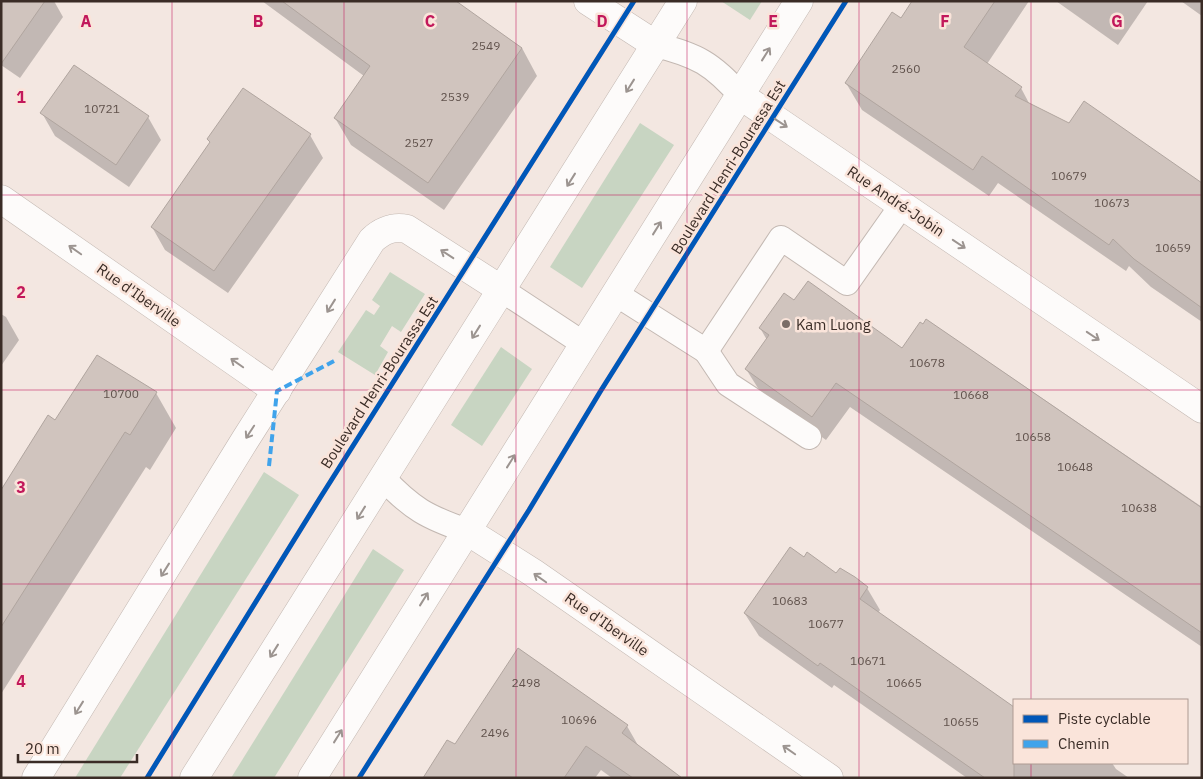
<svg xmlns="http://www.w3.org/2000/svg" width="1203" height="779" font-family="'IBM Plex Sans',sans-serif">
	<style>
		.green { fill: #c8d5c2 }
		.shadow { fill: #0003 }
		.building { fill: #d0c4be; stroke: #b0a59f }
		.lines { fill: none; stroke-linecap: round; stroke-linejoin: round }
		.service-casing { stroke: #c3b8b2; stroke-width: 26 }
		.minor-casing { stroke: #c3b8b2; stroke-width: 29 }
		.primary-casing { stroke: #c3b8b2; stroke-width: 29 }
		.service { stroke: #fdfbfa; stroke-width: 24 }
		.minor { stroke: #fdfbfa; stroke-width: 28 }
		.primary { stroke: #fdfbfa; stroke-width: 28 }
		.quiet { stroke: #3fa3eb; stroke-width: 4; stroke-dasharray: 8 4; stroke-linecap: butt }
		.cycleway-casing { stroke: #fae4da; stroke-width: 8 }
		.cycleway { stroke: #0057b8; stroke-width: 5 }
		.oneway { stroke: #9c9490 }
		.grid { fill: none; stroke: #c2185b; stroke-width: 1; stroke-opacity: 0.55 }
		.poi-dot { fill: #7b6d67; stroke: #fae4da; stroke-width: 2 }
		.labels { text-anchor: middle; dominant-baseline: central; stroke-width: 5; stroke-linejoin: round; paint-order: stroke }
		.number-label { font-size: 12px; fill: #60524c }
		.street-label { font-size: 15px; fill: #3a2c26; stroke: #fae4da }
		.poi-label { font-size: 15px; fill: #3a2c26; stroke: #fae4da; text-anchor: start }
		.grid-label { font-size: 16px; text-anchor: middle; font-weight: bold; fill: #c2185b; stroke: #fae4da; stroke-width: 5; stroke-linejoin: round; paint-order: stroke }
	</style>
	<rect width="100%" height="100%" fill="#f3e7e1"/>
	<g class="green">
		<path d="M721,1H762L750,20Z"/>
		<path d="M640,123L674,145L582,288L550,267Z"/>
		<path d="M390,272L425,294L401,332L392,326L380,346L388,352L375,375L338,352L366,310L374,315L380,306L372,300Z"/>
		<path d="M501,347L532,369L482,446L451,425Z"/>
		<path d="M264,472L299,495L120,778H75Z"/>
		<path d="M373,549L404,570L274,778H231Z"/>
	</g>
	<g class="shadow">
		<path d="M1,1H54L63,17L20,78L1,65Z"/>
		<path d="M262,1H454L522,48L537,76L444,210L351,145L335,118L364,76Z"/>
		<path d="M913,1H1029L987,64L1021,88L1030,105L1069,125L1202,183V322L1151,287L1129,266L1126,271L998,183L989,196L862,110L846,83L901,20Z"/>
		<path d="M1056,1H1148L1118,45Z"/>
		<path d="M1181,1H1202V16Z"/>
		<path d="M42,113L148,117L161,140L129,187L55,136Z"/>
		<path d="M310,135L323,158L228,293L165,250L152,227L210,143L208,139Z"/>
		<path d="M795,301L902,349L927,320L1202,507V647L850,407L826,440L761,393L746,369L767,340L760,328Z"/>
		<path d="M1,314L6,317L19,340L1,366Z"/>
		<path d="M156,393L176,428L150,470L146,467L1,694V493L56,422Z"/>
		<path d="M804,559L867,588L880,610L878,613L1014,708V763H1112L1116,769L1129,778H967L834,685L832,688L759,636L745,614Z"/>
		<path d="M627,726L639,747L680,778H612L601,770L595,778H423L455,746Z"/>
	</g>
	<g class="building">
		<path d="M1,1H45L1,64Z"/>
		<path d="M282,1H456L522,48L428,183L334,118L370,66Z"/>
		<path d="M912,1H995L964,47L1022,87L1015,96L1069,123L1084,101L1202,183V308L1134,259L1113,239L1109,245L982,156L973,170L845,83L892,12L901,18Z"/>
		<path d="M74,65L149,116L116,165L40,113Z"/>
		<path d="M243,88L311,134L214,271L151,227L210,142L207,139Z"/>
		<path d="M808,281L902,348L920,322L923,324L926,319L1202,508V633L836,383L812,417L745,369L769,335L759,328L784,293L794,300Z"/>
		<path d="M97,355L157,392L130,435L125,432L1,627V490L48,415L55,420Z"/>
		<path d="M790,547L804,557L807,552L836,573L840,568L855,577L868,587L860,599L1014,707V778H985L820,663L818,666L744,613Z"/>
		<path d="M518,648L628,725L622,733L682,778H633L586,746L564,778H423L447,740L455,744Z"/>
	</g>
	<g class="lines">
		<g class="service-casing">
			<g id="service">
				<path d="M656,45C697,55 713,64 741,96"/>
				<path d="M502,290L584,344"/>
				<path d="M616,294L706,351L781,238L847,283L902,205"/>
				<path d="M706,351L728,384L809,437"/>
				<path d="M383,478C412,509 427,517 467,531"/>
			</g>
		</g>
		<g class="minor-casing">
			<g id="minor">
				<path d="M588,1L656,45"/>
				<path d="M741,96L1202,409"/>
				<path d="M1,199L277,391"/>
				<path d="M467,531L532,572L829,778"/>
				<path d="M36,778L245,440L372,240C383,230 393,226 407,229L502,290"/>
			</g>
		</g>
		<g class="primary-casing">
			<g id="primary">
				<path d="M194,778L683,1"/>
				<path d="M312,778L799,1"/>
			</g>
		</g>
		<use href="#service" class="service"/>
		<use href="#minor" class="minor"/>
		<use href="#primary" class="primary"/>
		<path class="quiet" d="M269,466L277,391L334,361"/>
		<g class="cycleway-casing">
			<g id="cycleway">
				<path d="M147,778L320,498L634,1"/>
				<path d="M359,778L529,510L600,392L846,1"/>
			</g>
		</g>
		<use href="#cycleway" class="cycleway"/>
	</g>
	<defs><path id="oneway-shaft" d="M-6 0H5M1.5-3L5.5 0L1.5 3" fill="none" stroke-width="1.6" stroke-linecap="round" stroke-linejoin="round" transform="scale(1.25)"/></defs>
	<g class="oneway">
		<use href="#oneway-shaft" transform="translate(766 54) rotate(-58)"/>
		<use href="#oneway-shaft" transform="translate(630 86) rotate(122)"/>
		<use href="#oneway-shaft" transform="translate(781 123) rotate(33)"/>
		<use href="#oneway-shaft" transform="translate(571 180) rotate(122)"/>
		<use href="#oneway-shaft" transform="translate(657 228) rotate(-58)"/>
		<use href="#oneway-shaft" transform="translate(959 244) rotate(34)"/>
		<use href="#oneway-shaft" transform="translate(75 250) rotate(-145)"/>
		<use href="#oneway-shaft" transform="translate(447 254) rotate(-147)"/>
		<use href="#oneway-shaft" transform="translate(331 306) rotate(122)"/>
		<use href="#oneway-shaft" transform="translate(476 332) rotate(122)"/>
		<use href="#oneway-shaft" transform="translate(1093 336) rotate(34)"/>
		<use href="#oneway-shaft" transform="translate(237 363) rotate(-145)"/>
		<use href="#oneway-shaft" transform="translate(250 432) rotate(123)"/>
		<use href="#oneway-shaft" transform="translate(511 461) rotate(-58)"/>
		<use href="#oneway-shaft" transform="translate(361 513) rotate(122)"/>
		<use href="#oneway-shaft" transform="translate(165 570) rotate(122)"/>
		<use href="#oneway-shaft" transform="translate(540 578) rotate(-145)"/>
		<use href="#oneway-shaft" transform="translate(424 599) rotate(-58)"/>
		<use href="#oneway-shaft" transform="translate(274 651) rotate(122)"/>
		<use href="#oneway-shaft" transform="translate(79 708) rotate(122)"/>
		<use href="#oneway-shaft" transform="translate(338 736) rotate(-58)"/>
		<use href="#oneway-shaft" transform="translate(789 750) rotate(-145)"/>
	</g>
	<path class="grid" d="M172,1V778M344,1V778M516,1V778M687,1V778M859,1V778M1031,1V700M1,195H1202M1,390H1202M1,584H1202M1031,763V778"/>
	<circle class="poi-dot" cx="786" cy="324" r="5"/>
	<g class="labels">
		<g class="number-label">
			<text x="486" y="45">2549</text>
			<text x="906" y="68">2560</text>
			<text x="455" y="96">2539</text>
			<text x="102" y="108">10721</text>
			<text x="419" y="142">2527</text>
			<text x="1069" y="175">10679</text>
			<text x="1112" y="202">10673</text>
			<text x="1173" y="247">10659</text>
			<text x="927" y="362">10678</text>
			<text x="121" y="393">10700</text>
			<text x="971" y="394">10668</text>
			<text x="1033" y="436">10658</text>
			<text x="1075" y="466">10648</text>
			<text x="1139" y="507">10638</text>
			<text x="790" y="600">10683</text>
			<text x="826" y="623">10677</text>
			<text x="868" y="660">10671</text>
			<text x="526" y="682">2498</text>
			<text x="904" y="682">10665</text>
			<text x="579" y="719">10696</text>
			<text x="961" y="721">10655</text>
			<text x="495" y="732">2496</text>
		</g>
		<g class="street-label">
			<text transform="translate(728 167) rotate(-58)">Boulevard Henri-Bourassa Est</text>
			<text transform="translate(896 201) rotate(34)">Rue André-Jobin</text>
			<text transform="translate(139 295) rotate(35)">Rue d'Iberville</text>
			<text transform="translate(379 382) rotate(-57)">Boulevard Henri-Bourassa Est</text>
			<text transform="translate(607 624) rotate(35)">Rue d'Iberville</text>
		</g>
		<g class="poi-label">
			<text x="796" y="324">Kam Luong</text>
		</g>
	</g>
	<g class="grid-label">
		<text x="86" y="27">A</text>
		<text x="258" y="27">B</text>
		<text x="430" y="27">C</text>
		<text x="602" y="27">D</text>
		<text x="773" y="27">E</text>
		<text x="945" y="27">F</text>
		<text x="1117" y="27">G</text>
		<text x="21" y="103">1</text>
		<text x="21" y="298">2</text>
		<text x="21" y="493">3</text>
		<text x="21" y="687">4</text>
	</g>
	<rect width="1203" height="779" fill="none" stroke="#3a2c26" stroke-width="5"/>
	<rect x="1013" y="699" width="175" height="65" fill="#fae4da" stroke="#ad9a92"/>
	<rect x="1023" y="715" width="25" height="8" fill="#0057b8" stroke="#ad9a92"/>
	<text x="1058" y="724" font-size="15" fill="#3a2c26">Piste cyclable</text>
	<rect x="1023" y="740" width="25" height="8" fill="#3fa3eb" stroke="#ad9a92"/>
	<text x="1058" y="749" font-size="15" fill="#3a2c26">Chemin</text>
	<path d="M18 754v8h119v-8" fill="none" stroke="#3a2c26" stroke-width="2.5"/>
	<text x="25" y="754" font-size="15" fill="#3a2c26" stroke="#fae4da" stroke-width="4" paint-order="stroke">20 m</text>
</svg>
